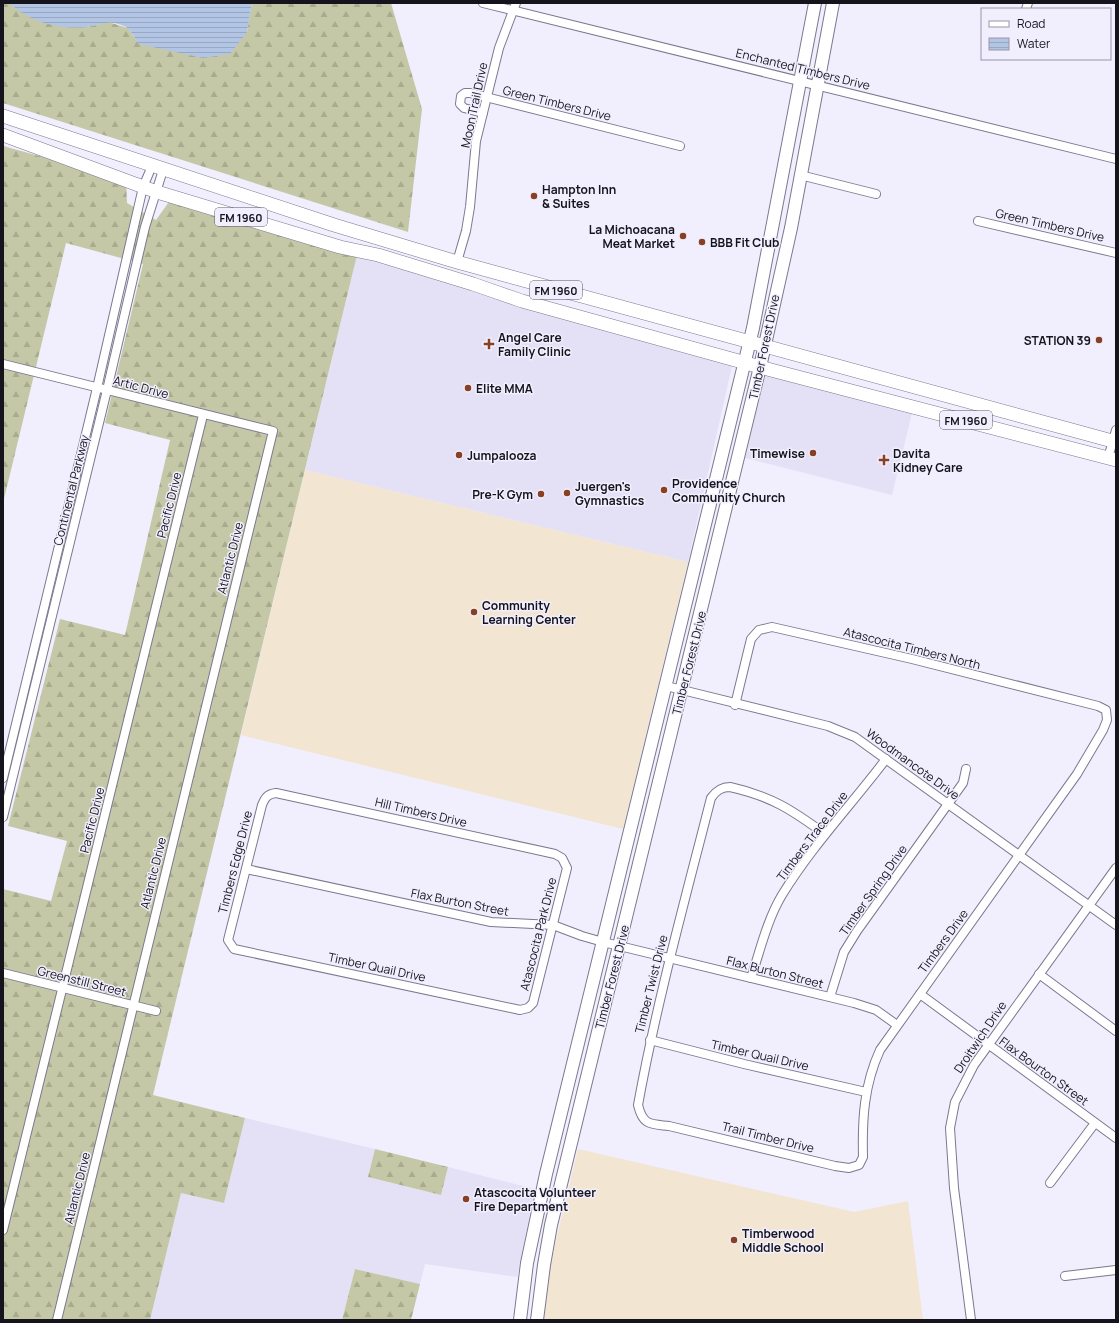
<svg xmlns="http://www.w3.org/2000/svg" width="1119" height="1323" font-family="Manrope,sans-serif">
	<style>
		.built { fill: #e4e1f6 }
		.education { fill: #f2e5d1 }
		.forest { fill: url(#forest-firs) }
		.water { fill: url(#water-rules) }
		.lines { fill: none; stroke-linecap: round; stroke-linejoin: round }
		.street-casing { stroke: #7c788f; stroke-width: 10 }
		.secondary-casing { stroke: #7c788f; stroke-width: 14 }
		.primary-casing { stroke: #7c788f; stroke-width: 14 }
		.street { stroke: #fff; stroke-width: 8 }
		.secondary { stroke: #fff; stroke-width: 12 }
		.primary { stroke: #fff; stroke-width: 13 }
		.poi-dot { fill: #883f22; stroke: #f1eefe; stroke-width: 1.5 }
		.labels { text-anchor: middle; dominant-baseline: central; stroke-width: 3; stroke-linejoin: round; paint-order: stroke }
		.shield { fill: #f1eefe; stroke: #575560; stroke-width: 1 }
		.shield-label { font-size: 11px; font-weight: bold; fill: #15131c }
		.street-label { font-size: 12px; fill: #15131c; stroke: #f1eefe }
		.poi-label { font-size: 12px; font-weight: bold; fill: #15131c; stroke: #f1eefe; text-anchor: start }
	</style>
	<defs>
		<pattern id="forest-firs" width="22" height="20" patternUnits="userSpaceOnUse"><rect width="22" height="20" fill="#c5c8a6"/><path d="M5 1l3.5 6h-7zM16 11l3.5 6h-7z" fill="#a8ab8e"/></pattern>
		<pattern id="water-rules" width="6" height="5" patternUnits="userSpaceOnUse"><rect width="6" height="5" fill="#b2c5e4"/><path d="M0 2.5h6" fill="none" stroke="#98a8c3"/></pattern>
	</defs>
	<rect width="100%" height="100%" fill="#f1eefe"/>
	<g class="built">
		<path d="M358,251L734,357L688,562L305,470Z"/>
		<path d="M768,364L915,401L892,495L745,458Z"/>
		<path d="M245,1118L375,1149L368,1177L441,1195L448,1167L535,1189L517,1277L425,1264L420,1284L355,1269L342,1320H150L181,1193L224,1203Z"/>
	</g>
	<g class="education">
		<path d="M305,470L688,562L623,829L241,735Z"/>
		<path d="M578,1149L854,1212L908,1201L923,1320H544L549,1269Z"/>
	</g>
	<g class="forest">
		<path d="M3,3H10L87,27L108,22L128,28L139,44L247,32L252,3H391L422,109L408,232L3,103Z"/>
		<path d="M3,146L126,180L127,203L156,220L171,199L358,251L153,1095L245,1118L224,1203L181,1193L150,1320H3V889L51,901L67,841L8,826L60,619L125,635L170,440L105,423L143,264L66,243L3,503Z"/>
		<path d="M375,1149L448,1167L441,1195L368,1177Z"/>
		<path d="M355,1269L420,1284L411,1320H342Z"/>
	</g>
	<path class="water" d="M10,3H252L247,32L230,54L203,58L139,44C135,39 131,30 126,27C110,19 103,24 87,27C62,30 28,22 10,3Z"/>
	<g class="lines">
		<g class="street-casing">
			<g id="street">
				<path d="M483,3L1116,159"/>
				<path d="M1026,9L1028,3"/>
				<path d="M483,113L464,108L460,104L461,96L465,93H470L680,146"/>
				<path d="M800,175L876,194"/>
				<path d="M978,221L1116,253"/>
				<path d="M457,262L466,231L470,207L476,141L499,48L516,3"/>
				<path d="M3,364L273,431L57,1320"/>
				<path d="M1108,458L1116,430"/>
				<path d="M666,686L828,726L855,737L1116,925"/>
				<path d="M735,705L751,639L759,630L772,627L912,659L1098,706L1106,710L1107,720L1103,730L1077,774L880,1050C864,1085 862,1119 863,1157L859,1165L849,1168L835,1166L669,1126C651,1124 643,1126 638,1105C657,1001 685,900 711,798C716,791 721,787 730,787C771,796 792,810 825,834"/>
				<path d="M3,778L97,388L143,187L152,166"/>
				<path d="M276,793L555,854L562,858L567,868L533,1003L528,1008L520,1010L234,949L228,940L262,805C265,798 267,794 276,793Z"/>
				<path d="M3,817L107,390L145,227L163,170"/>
				<path d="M246,869L491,922L553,925L582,936L603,942L854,1003L876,1010L897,1025"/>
				<path d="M3,973L156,1011"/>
				<path d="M1039,974L1116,1031"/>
				<path d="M751,978C760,951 767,920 782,895C812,846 852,804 886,759"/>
				<path d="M920,994L1116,1138"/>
				<path d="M830,997L844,952L857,931L963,783L966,769"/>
				<path d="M650,1040L744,1064L866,1092"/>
				<path d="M1050,1183L1095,1123"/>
				<path d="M3,1230L203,415"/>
				<path d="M1065,1276L1116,1270"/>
				<path d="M971,1320L954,1188L950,1128L955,1102L974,1065L1116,868"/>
			</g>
		</g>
		<g class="secondary-casing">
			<g id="secondary">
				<path d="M520,1320L527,1263L546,1174L753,328L815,3"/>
				<path d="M537,1320L544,1265L551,1225L760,367L791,228L833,3"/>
			</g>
		</g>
		<g class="primary-casing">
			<g id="primary">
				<path d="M3,116L334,225L457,262L1116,442"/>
				<path d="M3,135L157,192L340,247L378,255L473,284L522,301L771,370L1116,460"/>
			</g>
		</g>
		<use href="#street" class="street"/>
		<use href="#secondary" class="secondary"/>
		<use href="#primary" class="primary"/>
	</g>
	<g class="poi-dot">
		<circle cx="534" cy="196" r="4"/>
		<circle cx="683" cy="236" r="4"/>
		<circle cx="702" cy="242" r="4"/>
		<circle cx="1099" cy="340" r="4"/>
		<path d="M487 338h4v4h4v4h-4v4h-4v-4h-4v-4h4z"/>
		<circle cx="468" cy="388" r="4"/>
		<circle cx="813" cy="453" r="4"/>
		<circle cx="459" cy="455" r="4"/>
		<path d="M882 454h4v4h4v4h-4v4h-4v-4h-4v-4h4z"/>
		<circle cx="664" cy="490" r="4"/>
		<circle cx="567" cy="493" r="4"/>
		<circle cx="541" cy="494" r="4"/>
		<circle cx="474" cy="612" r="4"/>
		<circle cx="466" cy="1199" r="4"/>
		<circle cx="734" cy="1240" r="4"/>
	</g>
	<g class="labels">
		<g class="shield">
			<rect x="215" y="208" width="52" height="18" rx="3"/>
			<rect x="530" y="281" width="52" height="18" rx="3"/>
			<rect x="940" y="411" width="52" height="18" rx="3"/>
		</g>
		<g class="shield-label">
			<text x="241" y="217">FM 1960</text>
			<text x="556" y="290">FM 1960</text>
			<text x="966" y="420">FM 1960</text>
		</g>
		<g class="street-label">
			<text transform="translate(803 69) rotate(14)">Enchanted Timbers Drive</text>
			<text transform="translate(557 103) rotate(14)">Green Timbers Drive</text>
			<text transform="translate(474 105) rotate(-78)">Moon Trail Drive</text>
			<text transform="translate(1050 225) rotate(13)">Green Timbers Drive</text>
			<text transform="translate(764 347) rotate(-78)">Timber Forest Drive</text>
			<text transform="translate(141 387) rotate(15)">Artic Drive</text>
			<text transform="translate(71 490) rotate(-76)">Continental Parkway</text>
			<text transform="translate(169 505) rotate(-76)">Pacific Drive</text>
			<text transform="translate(230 558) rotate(-76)">Atlantic Drive</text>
			<text transform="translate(912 648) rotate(14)">Atascocita Timbers North</text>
			<text transform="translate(689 663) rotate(-76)">Timber Forest Drive</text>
			<text transform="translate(913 764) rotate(36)">Woodmancote Drive</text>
			<text transform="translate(421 812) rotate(13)">Hill Timbers Drive</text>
			<text transform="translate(92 820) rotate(-76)">Pacific Drive</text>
			<text transform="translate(812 836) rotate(-53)">Timbers Trace Drive</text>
			<text transform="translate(235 862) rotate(-76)">Timbers Edge Drive</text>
			<text transform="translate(153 873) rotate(-76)">Atlantic Drive</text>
			<text transform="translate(873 890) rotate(-55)">Timber Spring Drive</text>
			<text transform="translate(460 902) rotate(11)">Flax Burton Street</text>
			<text transform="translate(538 934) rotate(-76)">Atascocita Park Drive</text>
			<text transform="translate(943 941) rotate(-54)">Timbers Drive</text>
			<text transform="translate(377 967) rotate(12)">Timber Quail Drive</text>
			<text transform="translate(775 972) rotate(14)">Flax Burton Street</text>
			<text transform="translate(612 977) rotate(-76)">Timber Forest Drive</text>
			<text transform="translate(82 981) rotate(14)">Greenstill Street</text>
			<text transform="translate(651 984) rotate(-76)">Timber Twist Drive</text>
			<text transform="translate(980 1037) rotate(-56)">Droitwich Drive</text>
			<text transform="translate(760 1055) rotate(13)">Timber Quail Drive</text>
			<text transform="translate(1044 1071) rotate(36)">Flax Bourton Street</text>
			<text transform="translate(768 1137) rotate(14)">Trail Timber Drive</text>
			<text transform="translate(77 1188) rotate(-76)">Atlantic Drive</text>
		</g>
		<g class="poi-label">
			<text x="542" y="189">Hampton Inn<tspan x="542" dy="14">&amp; Suites</tspan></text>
			<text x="675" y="229" text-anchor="end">La Michoacana<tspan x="675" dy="14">Meat Market</tspan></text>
			<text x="710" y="242">BBB Fit Club</text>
			<text x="498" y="337">Angel Care<tspan x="498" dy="14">Family Clinic</tspan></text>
			<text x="1091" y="340" text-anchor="end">STATION 39</text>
			<text x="476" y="388">Elite MMA</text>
			<text x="805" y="453" text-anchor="end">Timewise</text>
			<text x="893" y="453">Davita<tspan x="893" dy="14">Kidney Care</tspan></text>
			<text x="467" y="455">Jumpalooza</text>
			<text x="672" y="483">Providence<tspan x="672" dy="14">Community Church</tspan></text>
			<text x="575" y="486">Juergen's<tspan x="575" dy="14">Gymnastics</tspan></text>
			<text x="533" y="494" text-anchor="end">Pre-K Gym</text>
			<text x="482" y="605">Community<tspan x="482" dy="14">Learning Center</tspan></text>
			<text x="474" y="1192">Atascocita Volunteer<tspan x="474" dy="14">Fire Department</tspan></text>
			<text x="742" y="1233">Timberwood<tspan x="742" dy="14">Middle School</tspan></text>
		</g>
	</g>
	<rect width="1119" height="1323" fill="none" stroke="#15131c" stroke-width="8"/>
	<rect x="981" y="8" width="130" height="52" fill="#f1eefe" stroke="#9996a4"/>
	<rect x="989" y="21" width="20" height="6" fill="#ffffff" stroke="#9996a4"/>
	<text x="1017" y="28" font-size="12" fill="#15131c">Road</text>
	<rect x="989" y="38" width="20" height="12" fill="url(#water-rules)" stroke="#9996a4"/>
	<text x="1017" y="48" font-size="12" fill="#15131c">Water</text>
</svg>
